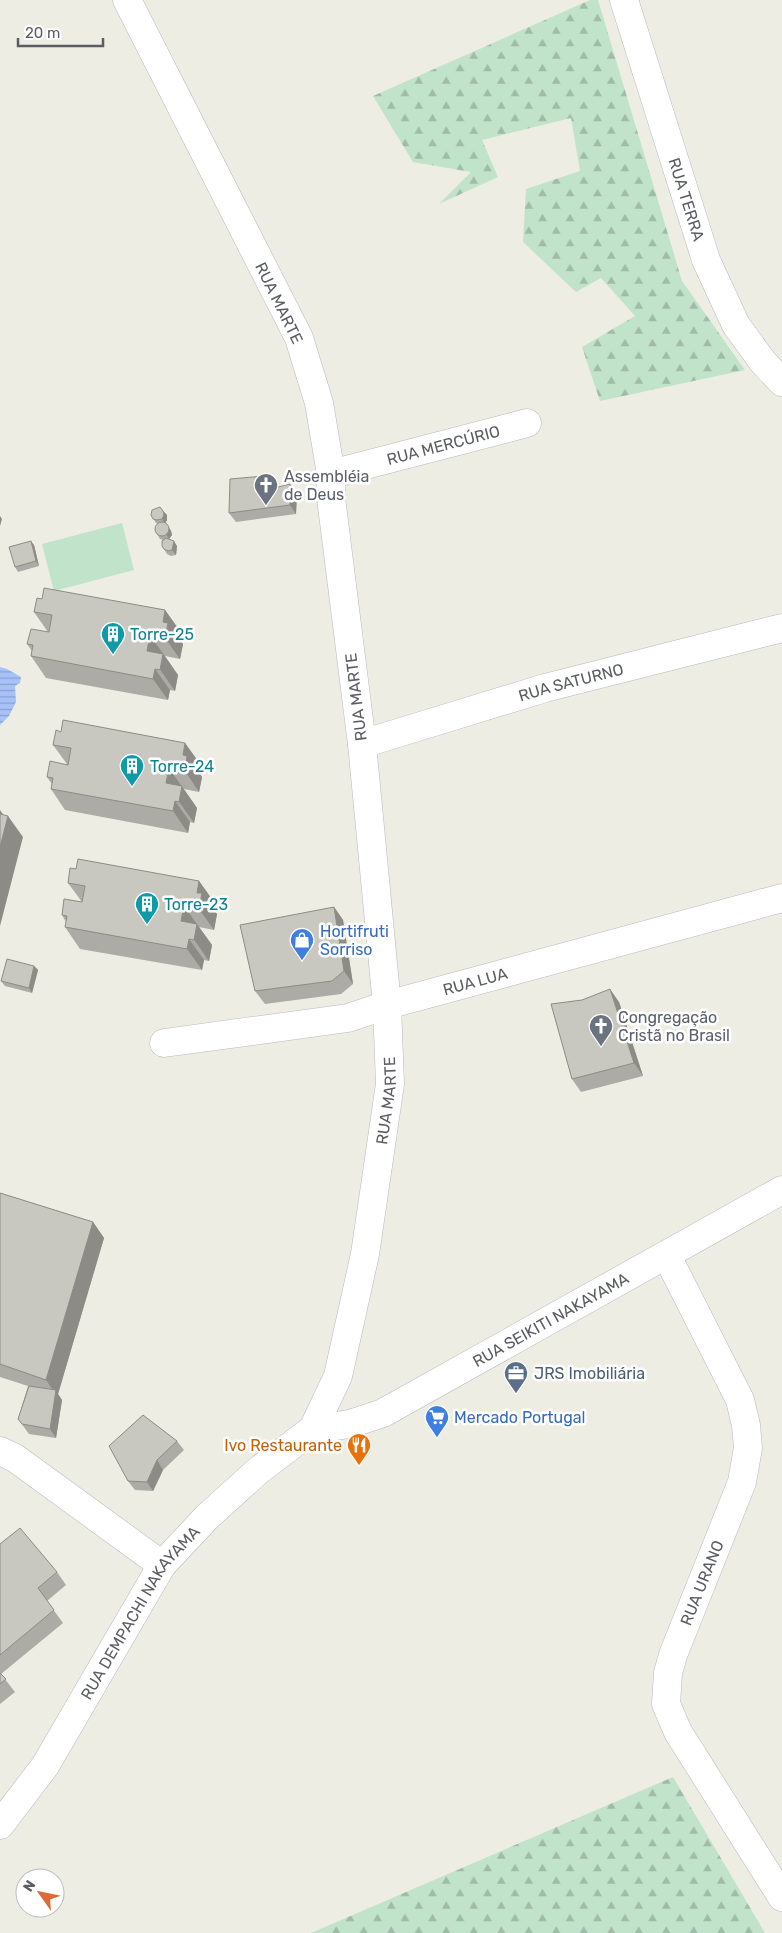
<svg xmlns="http://www.w3.org/2000/svg" width="782" height="1933" font-family="Rubik,sans-serif">
	<style>
		.green { fill: #c1e3c9 }
		.forest { fill: url(#forest-firs) }
		.water { fill: url(#water-rules) }
		.lines { fill: none; stroke-linecap: round; stroke-linejoin: round }
		.minor-casing { stroke: #b8b9be; stroke-width: 29 }
		.minor { stroke: #fff; stroke-width: 28 }
		.wall { fill: #acaba5 }
		.shaded-wall { fill: #8c8b86 }
		.building { fill: #c8c7c0; stroke: #8c8b86 }
		.labels { text-anchor: middle; dominant-baseline: central; stroke-width: 5; stroke-linejoin: round; paint-order: stroke }
		.street-label { font-size: 16px; fill: #5b5d62; stroke: #fff }
		.worship-label { font-size: 16px; fill: #5b616d; stroke: #fff; text-anchor: start }
		.culture-label { font-size: 16px; fill: #0d838f; stroke: #fff; text-anchor: start }
		.shop-label { font-size: 16px; fill: #366cbe; stroke: #fff; text-anchor: start }
		.service-label { font-size: 16px; fill: #4e5e75; stroke: #fff; text-anchor: start }
		.food-label { font-size: 16px; fill: #c56008; stroke: #fff; text-anchor: end }
	</style>
	<defs>
		<pattern id="forest-firs" width="22" height="20" patternUnits="userSpaceOnUse" patternTransform="scale(1.25)"><rect width="22" height="20" fill="#c1e3c9"/><path d="M5 1l3.5 6h-7zM16 11l3.5 6h-7z" fill="#a0bba7"/></pattern>
		<pattern id="water-rules" width="6" height="5" patternUnits="userSpaceOnUse" patternTransform="scale(1.25)"><rect width="6" height="5" fill="#a7c2f9"/><path d="M0 2.5h6" fill="none" stroke="#8ba1cd"/></pattern>
	</defs>
	<rect width="100%" height="100%" fill="#edede3"/>
	<path class="green" d="M122,523L134,570L54,591L42,544Z"/>
	<g class="forest">
		<path d="M590,0H598L682,281L745,370L600,401L582,347L635,316L601,278L576,292L523,242L526,189L580,171L571,118L482,140L498,177L439,204L471,172L413,162L373,96Z"/>
		<path d="M673,1777L765,1933H311Z"/>
	</g>
	<path class="water" d="M0,667L7,669L21,677L20,683L15,686L16,702L9,716L0,725Z"/>
	<g class="lines">
		<g class="minor-casing">
			<g id="minor">
				<path id="s1" d="M624,0L706,260L736,325L763,362L782,382"/>
				<path id="s2" d="M331,474L527,423"/>
				<path id="s3" d="M362,744L545,688L782,628"/>
				<path id="s4" d="M164,1043L348,1018L387,1005L782,898"/>
				<path d="M667,1256L740,1400L746,1425L748,1448L742,1482L673,1655L668,1673L666,1704L678,1732L782,1897"/>
				<path id="s5" d="M313,1429L350,1424L383,1413L782,1190"/>
				<path d="M0,1451L15,1458L162,1565"/>
				<path id="s6" d="M0,1825L45,1766L162,1565L207,1517L259,1470L313,1429L338,1376L365,1254L390,1084L387,1005L362,744L331,498V474L319,403L299,338L127,0"/>
			</g>
		</g>
		<use href="#minor" class="minor"/>
	</g>
	<g class="wall">
		<path d="M271,485L272,489L297,493L296,514L236,522L229,513Z"/>
		<path d="M163,511L167,515V520L165,523L171,531L172,535L169,539L177,546L176,555L171,556L167,554L164,549L163,540L160,539L157,534L158,524L156,523L151,515Z"/>
		<path d="M34,545L39,566L18,572L15,567Z"/>
		<path d="M42,599L165,610L180,631L179,638L183,644L180,659L165,656L178,675L175,691L170,690L168,700L46,678L31,656L32,651L27,644L48,632L34,612Z"/>
		<path d="M61,732L185,743L200,764L198,771L202,777L199,792L184,789L197,808L194,823L190,822L188,833L65,810L51,789L52,784L47,777L67,764L53,745Z"/>
		<path d="M76,869L199,881L214,902L213,909L217,914L214,930L199,927L212,945L209,961L204,960L202,970L80,949L65,927L66,922L62,915L82,902L68,883Z"/>
		<path d="M334,907L343,920L353,984L341,994L265,1004L255,991Z"/>
		<path d="M34,966L38,970L32,993L5,986L1,981Z"/>
		<path d="M619,1002L643,1076L581,1092L572,1079Z"/>
		<path d="M0,1193L93,1222L104,1238L58,1394L62,1400L56,1438L29,1434L18,1419L28,1386L0,1377Z"/>
		<path d="M177,1441L184,1450L163,1470L153,1491L135,1490L128,1481Z"/>
		<path d="M0,1544L57,1572L66,1585L47,1601L63,1623L1,1674L15,1692L0,1704Z"/>
	</g>
	<g class="shaded-wall">
		<path d="M264,476L271,485L274,499L267,490Z"/>
		<path d="M290,484L297,493L296,514L290,505Z"/>
		<path d="M163,511L167,515V520L165,524L162,519Z"/>
		<path d="M0,516L2,519L0,526Z"/>
		<path d="M168,526L171,531L172,535L169,539L166,534Z"/>
		<path d="M31,541L34,545L39,566L36,561Z"/>
		<path d="M174,541L177,546L176,555L172,550Z"/>
		<path d="M165,610L180,631L179,638L183,644L180,659L165,638L163,622Z"/>
		<path d="M150,635L178,675L175,691L147,651Z"/>
		<path d="M155,669L170,690L168,700L153,679Z"/>
		<path d="M185,743L200,764L198,771L202,777L199,792L185,771L183,755Z"/>
		<path d="M169,768L197,808L194,823L166,783Z"/>
		<path d="M175,801L190,822L188,833L173,811Z"/>
		<path d="M0,810L7,820L8,816L23,837L0,926Z"/>
		<path d="M199,881L214,902L213,909L217,914L214,930L199,909L197,893Z"/>
		<path d="M184,906L212,945L209,961L181,921Z"/>
		<path d="M334,907L343,920L353,984L344,971Z"/>
		<path d="M189,939L204,960L202,970L187,949Z"/>
		<path d="M34,966L38,970L32,993L29,988Z"/>
		<path d="M610,989L619,1002L643,1076L634,1063Z"/>
		<path d="M93,1222L104,1238L58,1394L62,1400L56,1438L50,1429L55,1393L46,1380Z"/>
		<path d="M157,1460L163,1470L153,1491L147,1482Z"/>
	</g>
	<g class="building">
		<path d="M264,476L267,490L290,484V505L229,513L230,479Z"/>
		<path d="M160,507L163,511L164,515L162,519L157,520L153,519L151,515L152,510Z"/>
		<circle cx="162" cy="529" r="7"/>
		<path d="M166,538L174,541L172,550L168,551L164,549L162,546V541Z"/>
		<path d="M31,541L36,561L15,567L9,547Z"/>
		<path d="M44,588L165,610L163,622L168,623L165,638L150,635L147,651L163,654L160,670L155,669L153,679L31,656L33,645L27,644L31,629L49,632L52,615L34,612L37,598L42,599Z"/>
		<path d="M63,720L185,743L183,755L187,756L185,771L169,768L166,783L182,786L179,802L175,801L173,811L51,789L53,778L47,777L50,761L68,765L71,748L53,745L56,730L61,732Z"/>
		<path d="M0,814L8,816L0,847Z"/>
		<path d="M78,859L199,881L197,893H202L199,909L184,906L181,921L197,924L194,940L189,939L187,949L65,927L67,916L62,915L64,899L82,902L85,886L68,883L70,868L76,869Z"/>
		<path d="M334,907L344,971L332,981L255,991L240,925Z"/>
		<path d="M7,959L34,966L29,988L1,981Z"/>
		<path d="M610,989L634,1063L572,1079L551,1004L582,1000Z"/>
		<path d="M0,1193L93,1222L46,1380L0,1364Z"/>
		<path d="M29,1386L56,1390L50,1429L22,1424L18,1419Z"/>
		<path d="M143,1415L177,1441L157,1460L147,1482L128,1481L109,1446Z"/>
		<path d="M20,1528L57,1572L38,1588L54,1610L0,1655V1544Z"/>
		<path d="M0,1673L6,1679L0,1684Z"/>
	</g>
	<defs>
		<g id="church-pin" transform="scale(1.25)"><path d="M0 17L-7.5 6A9.5 9.5 0 1 1 7.5 6Z" fill="#6b7280" stroke="#fff"/><path d="M-1.2-6h2.4v3.5h3.3v2.4h-3.3V6h-2.4V-.1h-3.3v-2.4h3.3Z" fill="#fff"/></g>
		<g id="building-pin" transform="scale(1.25)"><path d="M0 17L-7.5 6A9.5 9.5 0 1 1 7.5 6Z" fill="#0f9aa8" stroke="#fff"/><path d="M-4-6H4V6H1V3H-1V6H-4ZM-2.5-4.3h1.7v1.8h-1.7ZM.8-4.3h1.7v1.8H.8ZM-2.5-1h1.7V.8h-1.7ZM.8-1h1.7V.8H.8Z" fill="#fff"/></g>
		<g id="shop-pin" transform="scale(1.25)"><path d="M0 17L-7.5 6A9.5 9.5 0 1 1 7.5 6Z" fill="#3f7fe0" stroke="#fff"/><path d="M-5-2.5h2.3a2.7 3.5 0 0 1 5.4 0H5L5.5 6h-11ZM-1.5-2.5h3a1.5 2.3 0 0 0-3 0Z" fill="#fff"/></g>
		<g id="office-pin" transform="scale(1.25)"><path d="M0 17L-7.5 6A9.5 9.5 0 1 1 7.5 6Z" fill="#5c6f8a" stroke="#fff"/><path d="M-6-3h4V-5.5h4V-3h4V5H-6ZM-1-4.5V-3h2v-1.5ZM-6 0V1H6V0Z" fill="#fff"/></g>
		<g id="supermarket-pin" transform="scale(1.25)"><path d="M0 17L-7.5 6A9.5 9.5 0 1 1 7.5 6Z" fill="#3f7fe0" stroke="#fff"/><path d="M-6-5.5h2.5l.6 2H6L4.5 2H-2.5L-4.4-4H-6ZM-1.5 3.2a1.3 1.3 0 1 0 .1 0ZM3 3.2a1.3 1.3 0 1 0 .1 0Z" fill="#fff"/></g>
		<g id="restaurant-pin" transform="scale(1.25)"><path d="M0 17L-7.5 6A9.5 9.5 0 1 1 7.5 6Z" fill="#e8710a" stroke="#fff"/><path d="M-5-6h1v4h1v-4h1v4h1v-4h1v5L-1.5 .5V6h-2V.5L-5-1ZM5-6V6H3V1.5H1.5Q1.5-4 5-6Z" fill="#fff"/></g>
	</defs>
	<g fill-rule="evenodd">
		<use href="#church-pin" x="266" y="485"/>
		<use href="#building-pin" x="113" y="634"/>
		<use href="#building-pin" x="132" y="766"/>
		<use href="#building-pin" x="147" y="904"/>
		<use href="#shop-pin" x="302" y="940"/>
		<use href="#church-pin" x="601" y="1026"/>
		<use href="#office-pin" x="516" y="1373"/>
		<use href="#supermarket-pin" x="437" y="1417"/>
		<use href="#restaurant-pin" x="359" y="1445"/>
	</g>
	<g class="labels">
		<g class="street-label">
			<text stroke="none"><textPath href="#s1" startOffset="209">RUA TERRA</textPath></text>
			<text transform="translate(279 303) rotate(64)">RUA MARTE</text>
			<text stroke="none"><textPath href="#s2" startOffset="116">RUA MERCÚRIO</textPath></text>
			<text stroke="none"><textPath href="#s3" startOffset="218">RUA SATURNO</textPath></text>
			<text transform="translate(356 697) rotate(-97)">RUA MARTE</text>
			<text stroke="none"><textPath href="#s4" startOffset="318">RUA LUA</textPath></text>
			<text stroke="none"><textPath href="#s6" startOffset="849">RUA MARTE</textPath></text>
			<text stroke="none"><textPath href="#s5" startOffset="264">RUA SEIKITI NAKAYAMA</textPath></text>
			<text transform="translate(702 1583) rotate(-68)">RUA URANO</text>
			<text stroke="none"><textPath href="#s6" startOffset="255">RUA DEMPACHI NAKAYAMA</textPath></text>
		</g>
		<g class="worship-label">
			<text x="284" y="476">Assembléia<tspan x="284" dy="18">de Deus</tspan></text>
			<text x="618" y="1017">Congregação<tspan x="618" dy="18">Cristã no Brasil</tspan></text>
		</g>
		<g class="culture-label">
			<text x="130" y="634">Torre-25</text>
			<text x="150" y="766">Torre-24</text>
			<text x="164" y="904">Torre-23</text>
		</g>
		<g class="shop-label">
			<text x="320" y="931">Hortifruti<tspan x="320" dy="18">Sorriso</tspan></text>
			<text x="454" y="1417">Mercado Portugal</text>
		</g>
		<g class="service-label">
			<text x="534" y="1373">JRS Imobiliária</text>
		</g>
		<g class="food-label">
			<text x="342" y="1445">Ivo Restaurante</text>
		</g>
	</g>
	<g transform="translate(40 1893) rotate(303)"><circle r="24" fill="#ffffff" stroke="#bdbec0"/>
	<path d="M0-4L9 19L0 12L-9 19Z" fill="#dd6b39"/>
	<text y="-8" font-size="14" font-weight="bold" text-anchor="middle" fill="#5b5d62">N</text>
	</g>
	<path d="M18 38v8h85v-8" fill="none" stroke="#5b5d62" stroke-width="2.5"/>
	<text x="25" y="38" font-size="15" fill="#5b5d62" stroke="#ffffff" stroke-width="4" paint-order="stroke">20 m</text>
</svg>
